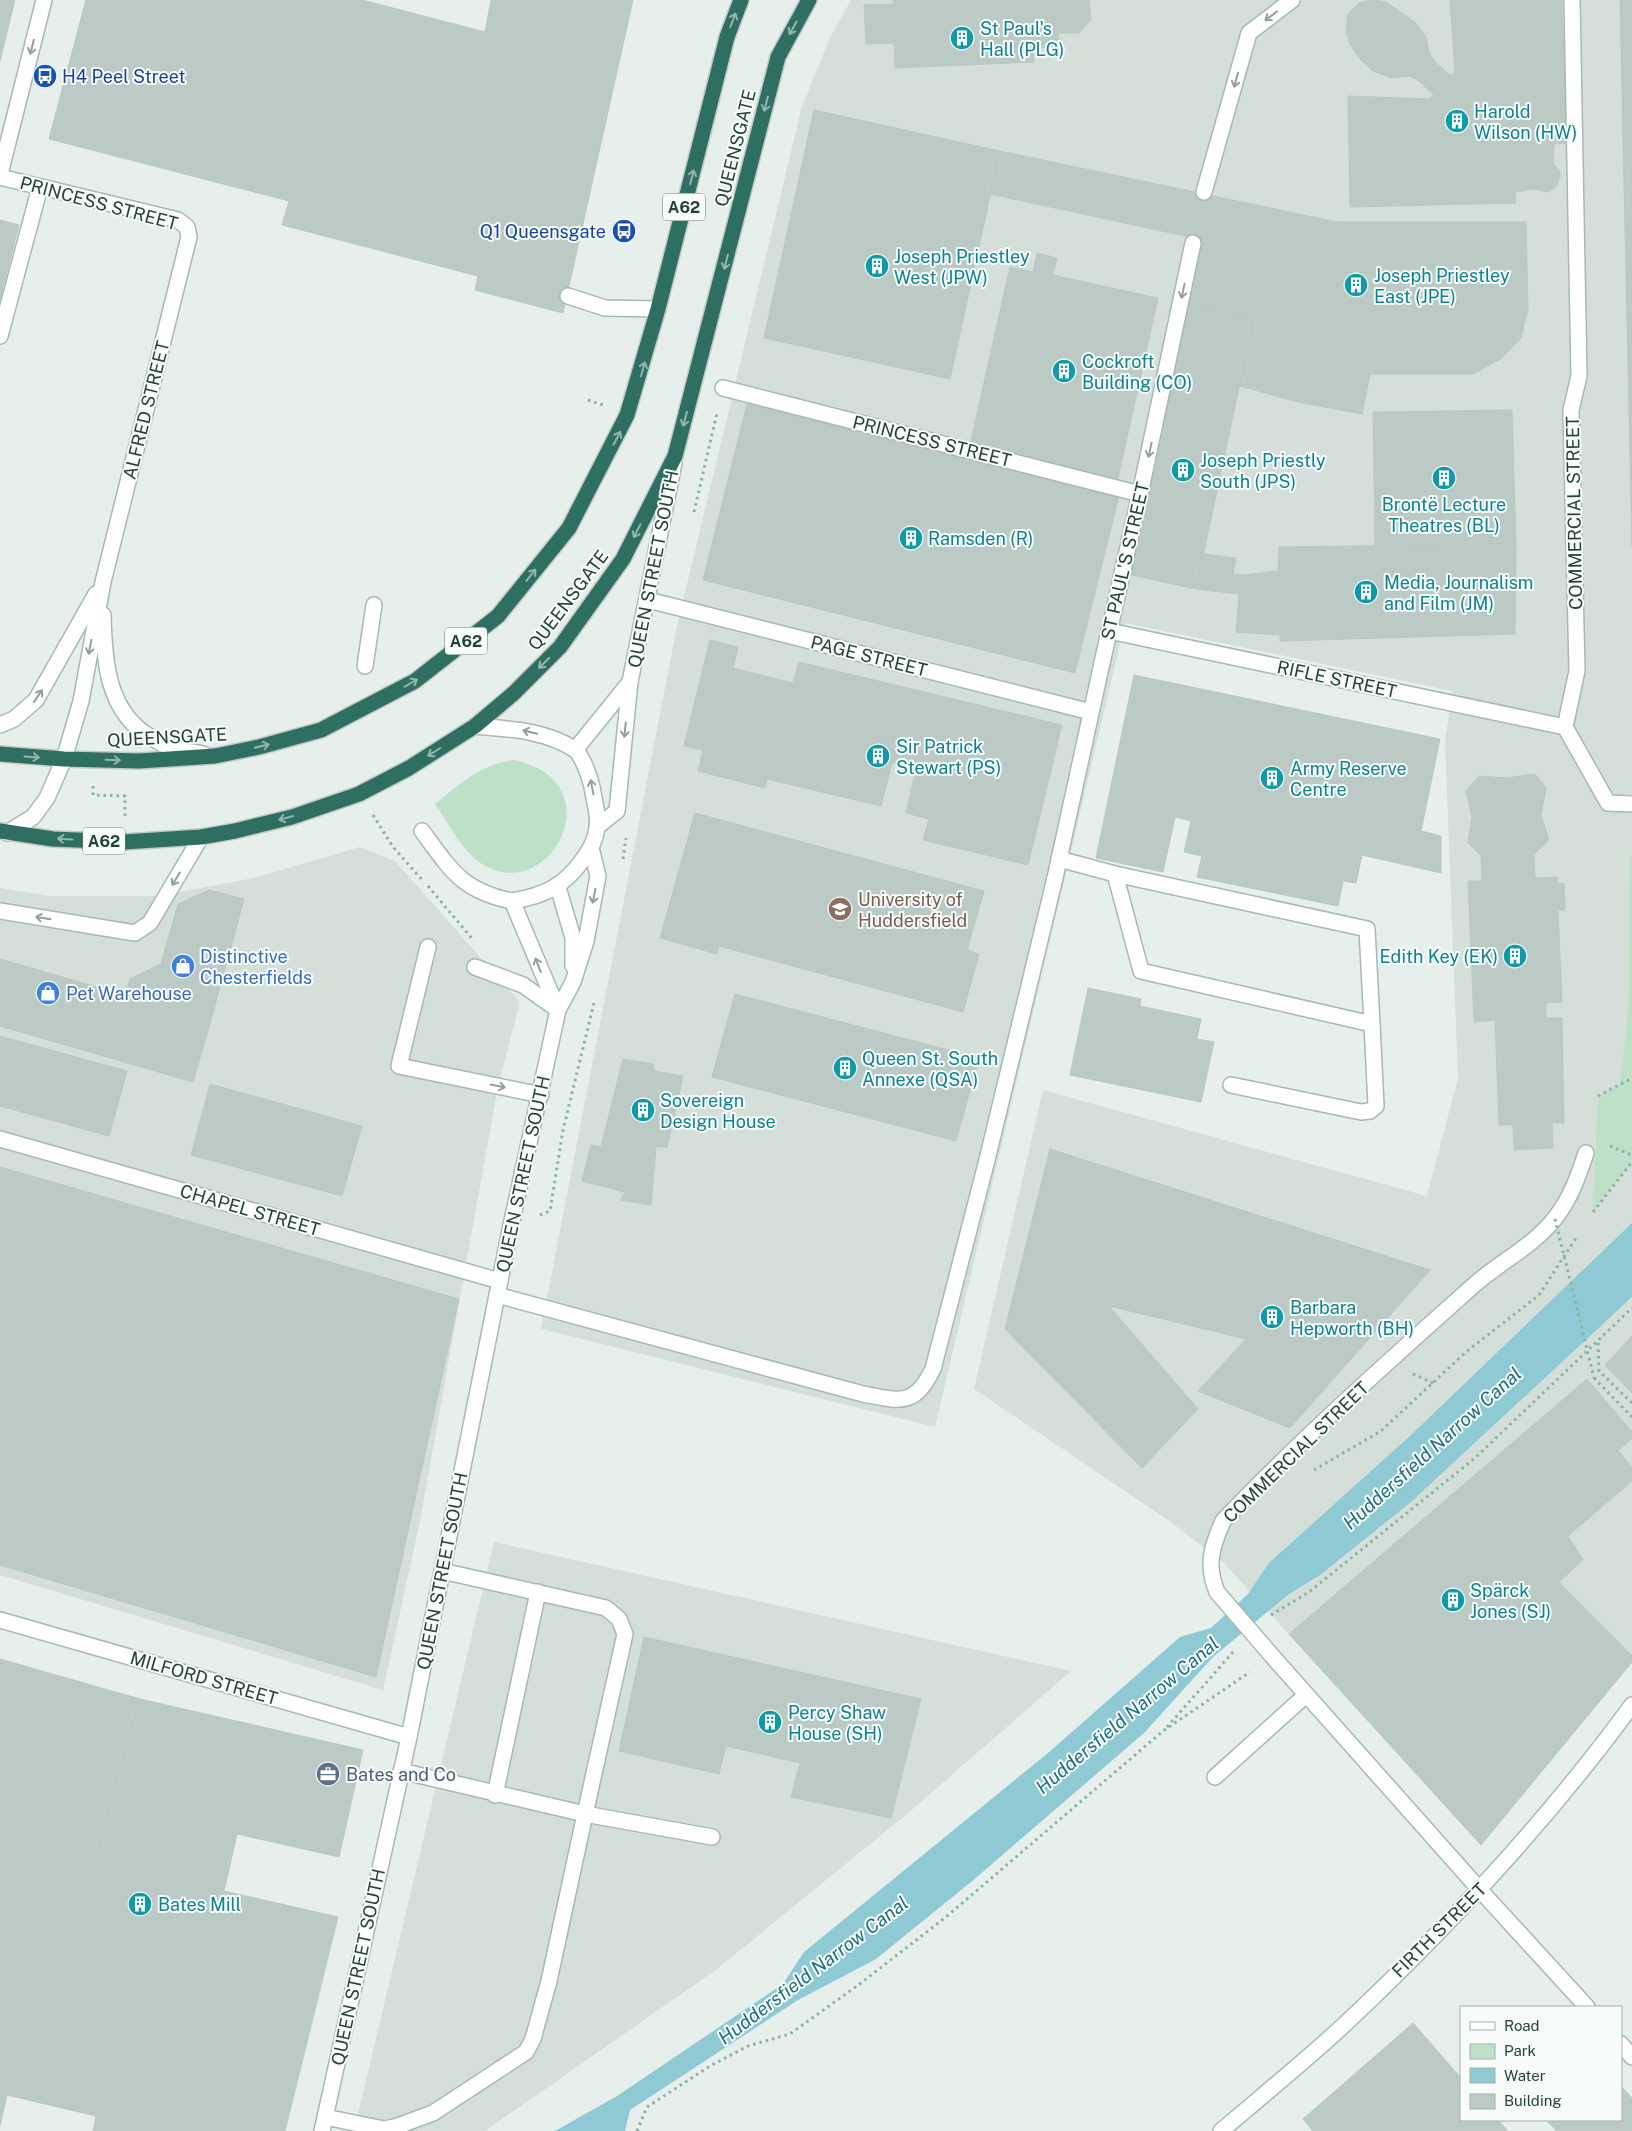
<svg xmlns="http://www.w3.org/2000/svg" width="1632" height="2131" font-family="'Public Sans',sans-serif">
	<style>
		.built { fill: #d4dfda }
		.green { fill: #bfe0c8 }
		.water { fill: #8ec9d4 }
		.building { fill: #bbcac4; stroke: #b8c9c2 }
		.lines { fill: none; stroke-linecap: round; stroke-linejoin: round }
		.lane-casing { stroke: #a8b8b2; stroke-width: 18 }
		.street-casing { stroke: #a8b8b2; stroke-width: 18 }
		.secondary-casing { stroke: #a4bbb3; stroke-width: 18 }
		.highway-casing { stroke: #c2cac8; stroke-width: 18 }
		.path { stroke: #86b3a5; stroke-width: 3; stroke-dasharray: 2.5 4; stroke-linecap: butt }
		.lane { stroke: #fff; stroke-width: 15 }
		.street { stroke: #fff; stroke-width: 15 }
		.secondary { stroke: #fff; stroke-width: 15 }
		.highway { stroke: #2f6f62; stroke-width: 15 }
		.street-bridge-casing { stroke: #a8b8b2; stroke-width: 18; stroke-linecap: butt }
		.path-bridge { stroke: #86b3a5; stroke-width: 3; stroke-dasharray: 2.5 4; stroke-linecap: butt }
		.street-bridge { stroke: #fff; stroke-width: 15 }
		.oneway { stroke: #92a09c }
		.oneway2 { stroke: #93b5ae }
		.labels { text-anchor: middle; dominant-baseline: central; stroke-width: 4; stroke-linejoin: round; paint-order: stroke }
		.shield { fill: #f7fbf9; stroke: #637a73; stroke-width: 1 }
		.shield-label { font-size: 16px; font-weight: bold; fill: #24423a }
		.culture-label { font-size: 18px; fill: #0d838f; stroke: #f7fbf9; text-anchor: start }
		.transit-label { font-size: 18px; fill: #164399; stroke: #f7fbf9; text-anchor: start }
		.street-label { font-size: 18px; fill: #24423a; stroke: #f7fbf9 }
		.education-label { font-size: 18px; fill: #785e54; stroke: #f7fbf9; text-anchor: start }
		.shop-label { font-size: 18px; fill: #366cbe; stroke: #f7fbf9; text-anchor: start }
		.service-label { font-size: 18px; fill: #4e5e75; stroke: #f7fbf9; text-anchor: start }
		.water-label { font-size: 19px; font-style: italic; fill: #1c6f80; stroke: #f7fbf9 }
	</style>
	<rect width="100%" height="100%" fill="#e6efeb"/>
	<g class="built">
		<path d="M851,0H1632V1662L1481,1845L1224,1563L1168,1520L974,1389L1043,1090L1427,1196L1458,1078L1445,740L1453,691L1125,623L935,1427L541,1329L677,626L802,106L830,38Z"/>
		<path d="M360,847L395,861L520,1002L498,1086L420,1521L383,1690L0,1575V888L51,896H158L254,878Z"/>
		<path d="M494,1542L1071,1671L907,1814L717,1969L485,2131H354Z"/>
	</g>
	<g class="green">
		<path d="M513,760C616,780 551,907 482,864C462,851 448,823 435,804C460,784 479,765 513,760Z"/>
		<path d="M1632,856V1162L1593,1212L1598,1096L1620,1084L1629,1006L1630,857Z"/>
	</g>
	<path class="water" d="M1632,1223V1297L1411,1502L1320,1575L1289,1594L1213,1657L1144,1733L971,1882L876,1959L798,2000L630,2110L625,2131H555L617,2096L783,1984L804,1952L1048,1753L1180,1637L1211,1628L1248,1594L1269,1563L1411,1435Z"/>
	<g class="building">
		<path d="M0,0H15L0,61Z"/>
		<path d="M86,0H362L485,32L491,0H633L563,313L475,290L478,276L282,225L289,201L49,139Z"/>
		<path d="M893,0H1089L1091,20L1079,33H1058L1059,47L1033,48L1034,62L895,68L894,43L866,44L864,5L894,4Z"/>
		<path d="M1371,0L1386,2L1416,23L1426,37L1429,53L1435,62L1451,76L1455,72L1450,0H1562L1567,143L1554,144L1553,163L1560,171V177L1556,187L1548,192L1534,189L1515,192L1516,203L1350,207L1348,96L1429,99L1434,95L1419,81L1409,76L1392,78L1373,71L1360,59L1350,44L1346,31L1348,14L1359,3Z"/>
		<path d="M1620,0H1632V546Z"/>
		<path d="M814,110L1000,151L950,379L764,338Z"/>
		<path d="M1000,151L1337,222H1526L1528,309L1521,338L1502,358L1473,374H1370L1362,414L1298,402L1240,386L1254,318L1180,303L1199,239L990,194Z"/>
		<path d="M0,220L19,225L0,300Z"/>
		<path d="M1037,253L1057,258L1053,275L1158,298L1118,478L970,445L1010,267L1033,272Z"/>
		<path d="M1180,303L1254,318L1196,589L1122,573Z"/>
		<path d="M747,404L1119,496L1075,673L703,580Z"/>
		<path d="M1512,410L1516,544L1375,546L1373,412Z"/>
		<path d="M1516,544L1515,634L1280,641V635L1236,632L1239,594L1196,589L1204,554L1236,558L1233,574L1243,575L1278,571L1279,547Z"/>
		<path d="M710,640L738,647L733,668L793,683L799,662L1062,725L1028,865L923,840L929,819L906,813L916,769L892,763L881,806L767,779L765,788L698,771L703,750L684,746Z"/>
		<path d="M1134,675L1440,739L1421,831L1441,836V873L1362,855L1356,883L1343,881L1338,906L1197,877L1202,856L1184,852L1191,821L1175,817L1163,872L1096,858Z"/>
		<path d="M1535,774L1546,788L1541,815L1549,840L1534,854L1535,878L1557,877L1558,884L1564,883L1565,910H1558L1562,1002L1546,1003V1018H1562L1564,1123H1552L1553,1148L1514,1150L1513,1125H1499L1495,1020L1474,1022L1468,881H1482L1481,856L1468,843L1472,817L1466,791L1479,776L1507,778Z"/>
		<path d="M695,813L984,891L967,950L979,954L963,1012L719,946L717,954L660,938Z"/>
		<path d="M209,890L244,899L211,1020L125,995L130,979L161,964L178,904Z"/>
		<path d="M0,959L211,1020L193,1082L0,1026Z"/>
		<path d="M1088,988L1141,999L1140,1006L1201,1019L1197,1039L1214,1042L1201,1102L1070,1075Z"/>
		<path d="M735,994L979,1058L956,1141L712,1077Z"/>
		<path d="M0,1036L127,1071L109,1136L0,1106Z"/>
		<path d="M623,1059L654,1064V1071L683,1076L667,1147H656L651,1205L621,1200L625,1192L582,1181L591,1145L601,1147Z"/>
		<path d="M210,1084L362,1126L342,1196L191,1155Z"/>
		<path d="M1050,1149L1430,1270L1290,1428L1198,1391L1246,1339L1109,1306L1198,1409L1142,1468L1005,1329Z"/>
		<path d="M0,1167L459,1299L376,1677L0,1565Z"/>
		<path d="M1632,1336V1393L1605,1365Z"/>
		<path d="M1587,1379L1632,1432V1438L1618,1451L1632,1467V1481L1568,1536L1583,1560L1559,1582L1632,1656V1662L1481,1845L1289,1634Z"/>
		<path d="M644,1637L921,1699L891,1818L791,1797L800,1763L726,1746L719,1774L619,1751Z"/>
		<path d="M0,1659L140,1699L95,1859L0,1836Z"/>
		<path d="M140,1699L363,1750L339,1857L237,1834L224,1891L338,1917L285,2131H93L96,2116L7,2095L0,2126V1836L95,1859Z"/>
		<path d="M1413,2023L1461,2078V2120H1498L1508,2131H1313L1303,2119Z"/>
		<path d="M1621,2086L1632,2098V2131H1557L1546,2120H1621Z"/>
	</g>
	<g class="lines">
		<g class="lane-casing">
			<g id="lane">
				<path d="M1204,192L1249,33L1292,0"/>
				<path d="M568,296L605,308L658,309"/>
				<path d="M0,336L40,187"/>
				<path d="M1109,631L1565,727L1608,803L1632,804"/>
				<path d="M1102,663L1140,494L1193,243"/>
				<path d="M365,666L374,605"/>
				<path d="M422,831C451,870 462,891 512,901"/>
				<path d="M1059,859L1115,874L1367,929L1372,1024L1141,971L1115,874"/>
				<path d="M0,911L135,933L150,923L201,837"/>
				<path d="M428,947L399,1066L541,1095"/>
				<path d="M475,967L523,985L558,1010"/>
				<path d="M1231,1085L1361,1112L1370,1111L1376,1106L1372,1024"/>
				<path d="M497,1295L863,1394C901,1401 914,1407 933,1369L987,1160L1055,878"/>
				<path d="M442,1571L606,1608L619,1619L625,1634L585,1814L712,1837"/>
				<path d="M1215,1777L1306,1695"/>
				<path d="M495,1795L538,1592"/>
				<path d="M1480,1890L1587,2007"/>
				<path d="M1621,2044L1632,2057"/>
				<path d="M325,2117L384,2129L395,2127L433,2113L526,2052L533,2039L549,1981L585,1814L401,1771"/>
			</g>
		</g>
		<g class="street-casing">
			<g id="street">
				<path d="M0,174L44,0"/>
				<path d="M0,177L178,220L187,227L189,237L103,582L81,701L64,759L47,798L33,817L7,833"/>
				<path d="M723,388L1140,494"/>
				<path d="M648,600L1091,712"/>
				<path d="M103,615C104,661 107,713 152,738C158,741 165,746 173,748C182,751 193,752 203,754"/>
				<path d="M0,725L14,719L36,700L96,594"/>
				<path d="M475,726C508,729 545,730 574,749C583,755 592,783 593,793C595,804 599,817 597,827C596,838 590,850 584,858C565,886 544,896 512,901L558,1010"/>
				<path d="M1565,727L1577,671L1571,410L1579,376L1572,0"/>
				<path d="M575,750L630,682"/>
				<path d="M597,827L617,811L630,682L674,463"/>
				<path d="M1055,878L1102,663"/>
				<path d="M558,887L573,938V966"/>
				<path d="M0,1139L500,1281"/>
				<path d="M1217,1592C1206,1565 1211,1548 1223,1521C1302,1438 1389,1361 1474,1285C1500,1262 1535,1245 1556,1217C1571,1197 1578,1177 1586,1153"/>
				<path d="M0,1620L409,1737"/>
				<path d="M1273,1657L1480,1890"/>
				<path d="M322,2131L409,1737L510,1230L558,1010L573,982L586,941L598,876L591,848"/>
			</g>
		</g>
		<g class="secondary-casing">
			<path id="secondary" d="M1221,2131C1262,2096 1304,2062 1344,2025C1447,1928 1548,1820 1632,1705"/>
		</g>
		<g class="highway-casing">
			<g id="highway">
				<path d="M0,754L64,759L139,761L215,756L259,747L321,730L415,681L498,616L569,528L627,415L658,309L727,37L741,0"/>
				<path d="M0,831L53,839L124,842L201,837L235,831L292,817L359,794L409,768L475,726L514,693L560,647L623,559L675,456L778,57L809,0"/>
			</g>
		</g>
		<g class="path">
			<path d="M588,400L603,405"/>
			<path d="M694,512L717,413"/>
			<path d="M93,786V795L125,796V817"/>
			<path d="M373,815L393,847L424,882"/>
			<path d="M623,859L626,838"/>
			<path d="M428,886L474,941"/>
			<path d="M1598,1096L1632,1078"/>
			<path d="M1610,1146L1632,1155"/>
			<path d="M1593,1212L1632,1162"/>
			<path d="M540,1215L550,1211L563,1130L594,1003"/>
			<path d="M1598,1343L1599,1371L1632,1403"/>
			<path d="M1413,1374L1433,1383"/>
			<path d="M1594,1378L1632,1417"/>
			<path d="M1314,1470L1381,1431L1466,1352L1539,1295L1576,1238"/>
			<path d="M1271,1615L1309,1592L1475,1458L1632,1308"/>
			<path d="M1167,1727L1234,1651"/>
			<path d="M637,2131L647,2107L710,2066L748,2046L790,2034L861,1983L946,1917L1163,1731L1250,1672"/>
		</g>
		<use href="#lane" class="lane"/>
		<use href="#street" class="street"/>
		<use href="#secondary" class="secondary"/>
		<use href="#highway" class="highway"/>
		<g class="street-bridge-casing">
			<path id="street-bridge" d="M1217,1592L1273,1657"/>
		</g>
		<path class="path-bridge" d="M1555,1219L1594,1378"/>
		<use href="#street-bridge" class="street-bridge"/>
	</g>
	<defs><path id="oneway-shaft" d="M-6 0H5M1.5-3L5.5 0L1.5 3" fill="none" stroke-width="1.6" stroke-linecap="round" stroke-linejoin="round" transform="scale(1.25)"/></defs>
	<g class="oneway">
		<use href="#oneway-shaft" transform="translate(1271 16) rotate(143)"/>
		<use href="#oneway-shaft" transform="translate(32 47) rotate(104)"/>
		<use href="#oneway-shaft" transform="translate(1236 80) rotate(106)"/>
		<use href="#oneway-shaft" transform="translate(1183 291) rotate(102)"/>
		<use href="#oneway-shaft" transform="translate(1150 450) rotate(102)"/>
		<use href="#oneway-shaft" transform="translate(90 647) rotate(101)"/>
		<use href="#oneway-shaft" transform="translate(38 696) rotate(-56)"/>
		<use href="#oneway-shaft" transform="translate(625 730) rotate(96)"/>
		<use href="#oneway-shaft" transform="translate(530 732) rotate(-166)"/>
		<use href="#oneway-shaft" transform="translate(592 787) rotate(-101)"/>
		<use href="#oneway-shaft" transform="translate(176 879) rotate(121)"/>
		<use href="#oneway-shaft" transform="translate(594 896) rotate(101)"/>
		<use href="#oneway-shaft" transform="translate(43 918) rotate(-171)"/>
		<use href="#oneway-shaft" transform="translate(538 965) rotate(-111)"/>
		<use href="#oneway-shaft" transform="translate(498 1086) rotate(11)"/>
	</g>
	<g class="oneway2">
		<use href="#oneway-shaft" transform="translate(733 20) rotate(-69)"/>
		<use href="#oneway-shaft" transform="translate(793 28) rotate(119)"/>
		<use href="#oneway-shaft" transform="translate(766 104) rotate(104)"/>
		<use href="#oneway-shaft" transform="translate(692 177) rotate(-76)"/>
		<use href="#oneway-shaft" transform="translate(726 262) rotate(104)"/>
		<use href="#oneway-shaft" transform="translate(643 369) rotate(-74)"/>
		<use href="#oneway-shaft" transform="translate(685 419) rotate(105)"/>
		<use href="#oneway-shaft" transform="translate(617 438) rotate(-63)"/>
		<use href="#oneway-shaft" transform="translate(637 531) rotate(117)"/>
		<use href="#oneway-shaft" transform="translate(531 575) rotate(-51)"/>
		<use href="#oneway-shaft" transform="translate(544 663) rotate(135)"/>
		<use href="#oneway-shaft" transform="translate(411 683) rotate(-30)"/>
		<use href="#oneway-shaft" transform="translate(262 746) rotate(-14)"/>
		<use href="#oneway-shaft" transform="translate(434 752) rotate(148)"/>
		<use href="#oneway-shaft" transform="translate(32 757) rotate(4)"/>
		<use href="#oneway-shaft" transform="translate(113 760) rotate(2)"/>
		<use href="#oneway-shaft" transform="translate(286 818) rotate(165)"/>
		<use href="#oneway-shaft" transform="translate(65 839) rotate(-177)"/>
	</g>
	<defs>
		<g id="building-disc" transform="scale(1.25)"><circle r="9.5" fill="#0f9aa8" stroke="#f7fbf9"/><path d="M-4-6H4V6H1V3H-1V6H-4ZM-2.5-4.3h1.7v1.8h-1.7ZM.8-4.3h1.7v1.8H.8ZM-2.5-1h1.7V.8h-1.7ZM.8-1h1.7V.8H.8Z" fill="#fff"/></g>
		<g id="bus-disc" transform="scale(1.25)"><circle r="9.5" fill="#1a4fb4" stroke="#f7fbf9"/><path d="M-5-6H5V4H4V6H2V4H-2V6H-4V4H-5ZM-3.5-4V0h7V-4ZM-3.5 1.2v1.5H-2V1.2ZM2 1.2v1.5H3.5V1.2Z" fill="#fff"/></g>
		<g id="university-disc" transform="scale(1.25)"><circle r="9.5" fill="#8d6e63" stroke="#f7fbf9"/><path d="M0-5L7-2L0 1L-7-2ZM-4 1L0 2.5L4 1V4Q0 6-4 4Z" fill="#fff"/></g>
		<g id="shop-disc" transform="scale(1.25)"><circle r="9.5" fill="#3f7fe0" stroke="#f7fbf9"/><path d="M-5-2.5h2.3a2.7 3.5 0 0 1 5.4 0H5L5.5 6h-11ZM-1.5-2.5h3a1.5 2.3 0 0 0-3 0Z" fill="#fff"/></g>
		<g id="office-disc" transform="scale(1.25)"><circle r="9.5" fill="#5c6f8a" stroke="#f7fbf9"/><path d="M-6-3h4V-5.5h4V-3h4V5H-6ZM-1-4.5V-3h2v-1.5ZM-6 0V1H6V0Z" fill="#fff"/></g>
	</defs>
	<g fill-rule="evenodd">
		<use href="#building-disc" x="962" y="38"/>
		<use href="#bus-disc" x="45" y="76"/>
		<use href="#building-disc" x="1457" y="121"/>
		<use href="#bus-disc" x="624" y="231"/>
		<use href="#building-disc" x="877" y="266"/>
		<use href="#building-disc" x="1356" y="285"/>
		<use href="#building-disc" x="1064" y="371"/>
		<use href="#building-disc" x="1183" y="470"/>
		<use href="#building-disc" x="1444" y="478"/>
		<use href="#building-disc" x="911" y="538"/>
		<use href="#building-disc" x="1366" y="592"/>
		<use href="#building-disc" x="878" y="756"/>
		<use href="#building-disc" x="1272" y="778"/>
		<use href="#university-disc" x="840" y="909"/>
		<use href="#building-disc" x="1515" y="956"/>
		<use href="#shop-disc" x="183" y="966"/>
		<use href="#shop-disc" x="48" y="993"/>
		<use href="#building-disc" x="845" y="1068"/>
		<use href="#building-disc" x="643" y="1110"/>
		<use href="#building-disc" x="1272" y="1317"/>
		<use href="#building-disc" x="1453" y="1600"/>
		<use href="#building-disc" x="770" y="1722"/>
		<use href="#office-disc" x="328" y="1774"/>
		<use href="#building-disc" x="140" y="1904"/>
	</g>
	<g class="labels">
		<g class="shield">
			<rect x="663" y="193.5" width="42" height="27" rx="4"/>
			<rect x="445" y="627.5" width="42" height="27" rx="4"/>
			<rect x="83" y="827.5" width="42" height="27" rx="4"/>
		</g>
		<g class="shield-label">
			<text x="684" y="207">A62</text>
			<text x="466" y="641">A62</text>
			<text x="104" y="841">A62</text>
		</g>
		<g class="culture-label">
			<text x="980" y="28">St Paul's<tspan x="980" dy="21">Hall (PLG)</tspan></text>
			<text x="1474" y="111">Harold<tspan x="1474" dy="21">Wilson (HW)</tspan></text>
			<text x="894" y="256">Joseph Priestley<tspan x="894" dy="21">West (JPW)</tspan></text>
			<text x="1374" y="275">Joseph Priestley<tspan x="1374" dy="21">East (JPE)</tspan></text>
			<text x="1082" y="361">Cockroft<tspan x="1082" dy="21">Building (CO)</tspan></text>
			<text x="1200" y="460">Joseph Priestly<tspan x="1200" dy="21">South (JPS)</tspan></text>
			<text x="1444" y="504" text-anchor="middle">Brontë Lecture<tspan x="1444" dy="21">Theatres (BL)</tspan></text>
			<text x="928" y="538">Ramsden (R)</text>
			<text x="1384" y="582">Media, Journalism<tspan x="1384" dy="21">and Film (JM)</tspan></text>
			<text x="896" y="746">Sir Patrick<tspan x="896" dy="21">Stewart (PS)</tspan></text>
			<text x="1290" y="768">Army Reserve<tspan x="1290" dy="21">Centre</tspan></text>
			<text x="1498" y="956" text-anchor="end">Edith Key (EK)</text>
			<text x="862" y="1058">Queen St. South<tspan x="862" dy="21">Annexe (QSA)</tspan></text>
			<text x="660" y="1100">Sovereign<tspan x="660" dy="21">Design House</tspan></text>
			<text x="1290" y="1307">Barbara<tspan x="1290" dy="21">Hepworth (BH)</tspan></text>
			<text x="1470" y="1590">Spärck<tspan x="1470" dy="21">Jones (SJ)</tspan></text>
			<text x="788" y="1712">Percy Shaw<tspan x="788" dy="21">House (SH)</tspan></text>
			<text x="158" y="1904">Bates Mill</text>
		</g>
		<g class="transit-label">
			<text x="62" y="76">H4 Peel Street</text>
			<text x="606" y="231" text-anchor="end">Q1 Queensgate</text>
		</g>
		<g class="street-label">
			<text transform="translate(735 148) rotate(-76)">QUEENSGATE</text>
			<text transform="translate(99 203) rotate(15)">PRINCESS STREET</text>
			<text transform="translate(146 410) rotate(-76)">ALFRED STREET</text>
			<text transform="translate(932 441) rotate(14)">PRINCESS STREET</text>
			<text transform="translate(1574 513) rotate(-91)">COMMERCIAL STREET</text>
			<text transform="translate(1125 561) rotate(-77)">ST PAUL'S STREET</text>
			<text transform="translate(653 569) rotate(-79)">QUEEN STREET SOUTH</text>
			<text transform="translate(568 600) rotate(-53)">QUEENSGATE</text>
			<text transform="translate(869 656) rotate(14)">PAGE STREET</text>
			<text transform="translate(1337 679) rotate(12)">RIFLE STREET</text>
			<text transform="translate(167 737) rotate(-3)">QUEENSGATE</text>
			<text transform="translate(523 1174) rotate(-78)">QUEEN STREET SOUTH</text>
			<text transform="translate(250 1210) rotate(16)">CHAPEL STREET</text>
			<text transform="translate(1296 1452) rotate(-44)">COMMERCIAL STREET</text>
			<text transform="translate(442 1571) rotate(-79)">QUEEN STREET SOUTH</text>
			<text transform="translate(204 1678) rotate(16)">MILFORD STREET</text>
			<text transform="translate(1439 1930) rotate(-45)">FIRTH STREET</text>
			<text transform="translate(358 1967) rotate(-78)">QUEEN STREET SOUTH</text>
		</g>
		<g class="education-label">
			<text x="858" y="899">University of<tspan x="858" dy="21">Huddersfield</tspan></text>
		</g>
		<g class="shop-label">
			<text x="200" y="956">Distinctive<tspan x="200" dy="21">Chesterfields</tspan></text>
			<text x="66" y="993">Pet Warehouse</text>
		</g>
		<g class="service-label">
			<text x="346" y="1774">Bates and Co</text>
		</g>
		<g class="water-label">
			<text transform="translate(1432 1448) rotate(-42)">Huddersfield Narrow Canal</text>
			<text transform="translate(1127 1715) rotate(-40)">Huddersfield Narrow Canal</text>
			<text transform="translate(813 1970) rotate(-37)">Huddersfield Narrow Canal</text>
		</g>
	</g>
	<rect x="1460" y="2006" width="162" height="115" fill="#f7fbf9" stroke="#a3b1ad"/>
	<rect x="1470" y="2022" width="25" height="8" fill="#ffffff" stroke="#a3b1ad"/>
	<text x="1504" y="2031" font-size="15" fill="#24423a">Road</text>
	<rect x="1470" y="2044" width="25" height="15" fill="#bfe0c8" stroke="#a3b1ad"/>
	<text x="1504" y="2056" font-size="15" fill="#24423a">Park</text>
	<rect x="1470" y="2068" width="25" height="15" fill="#8ec9d4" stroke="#a3b1ad"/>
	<text x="1504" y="2081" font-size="15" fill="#24423a">Water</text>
	<rect x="1470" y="2094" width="25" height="15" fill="#bbcac4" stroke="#a3b1ad"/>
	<text x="1504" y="2106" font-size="15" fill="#24423a">Building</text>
</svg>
